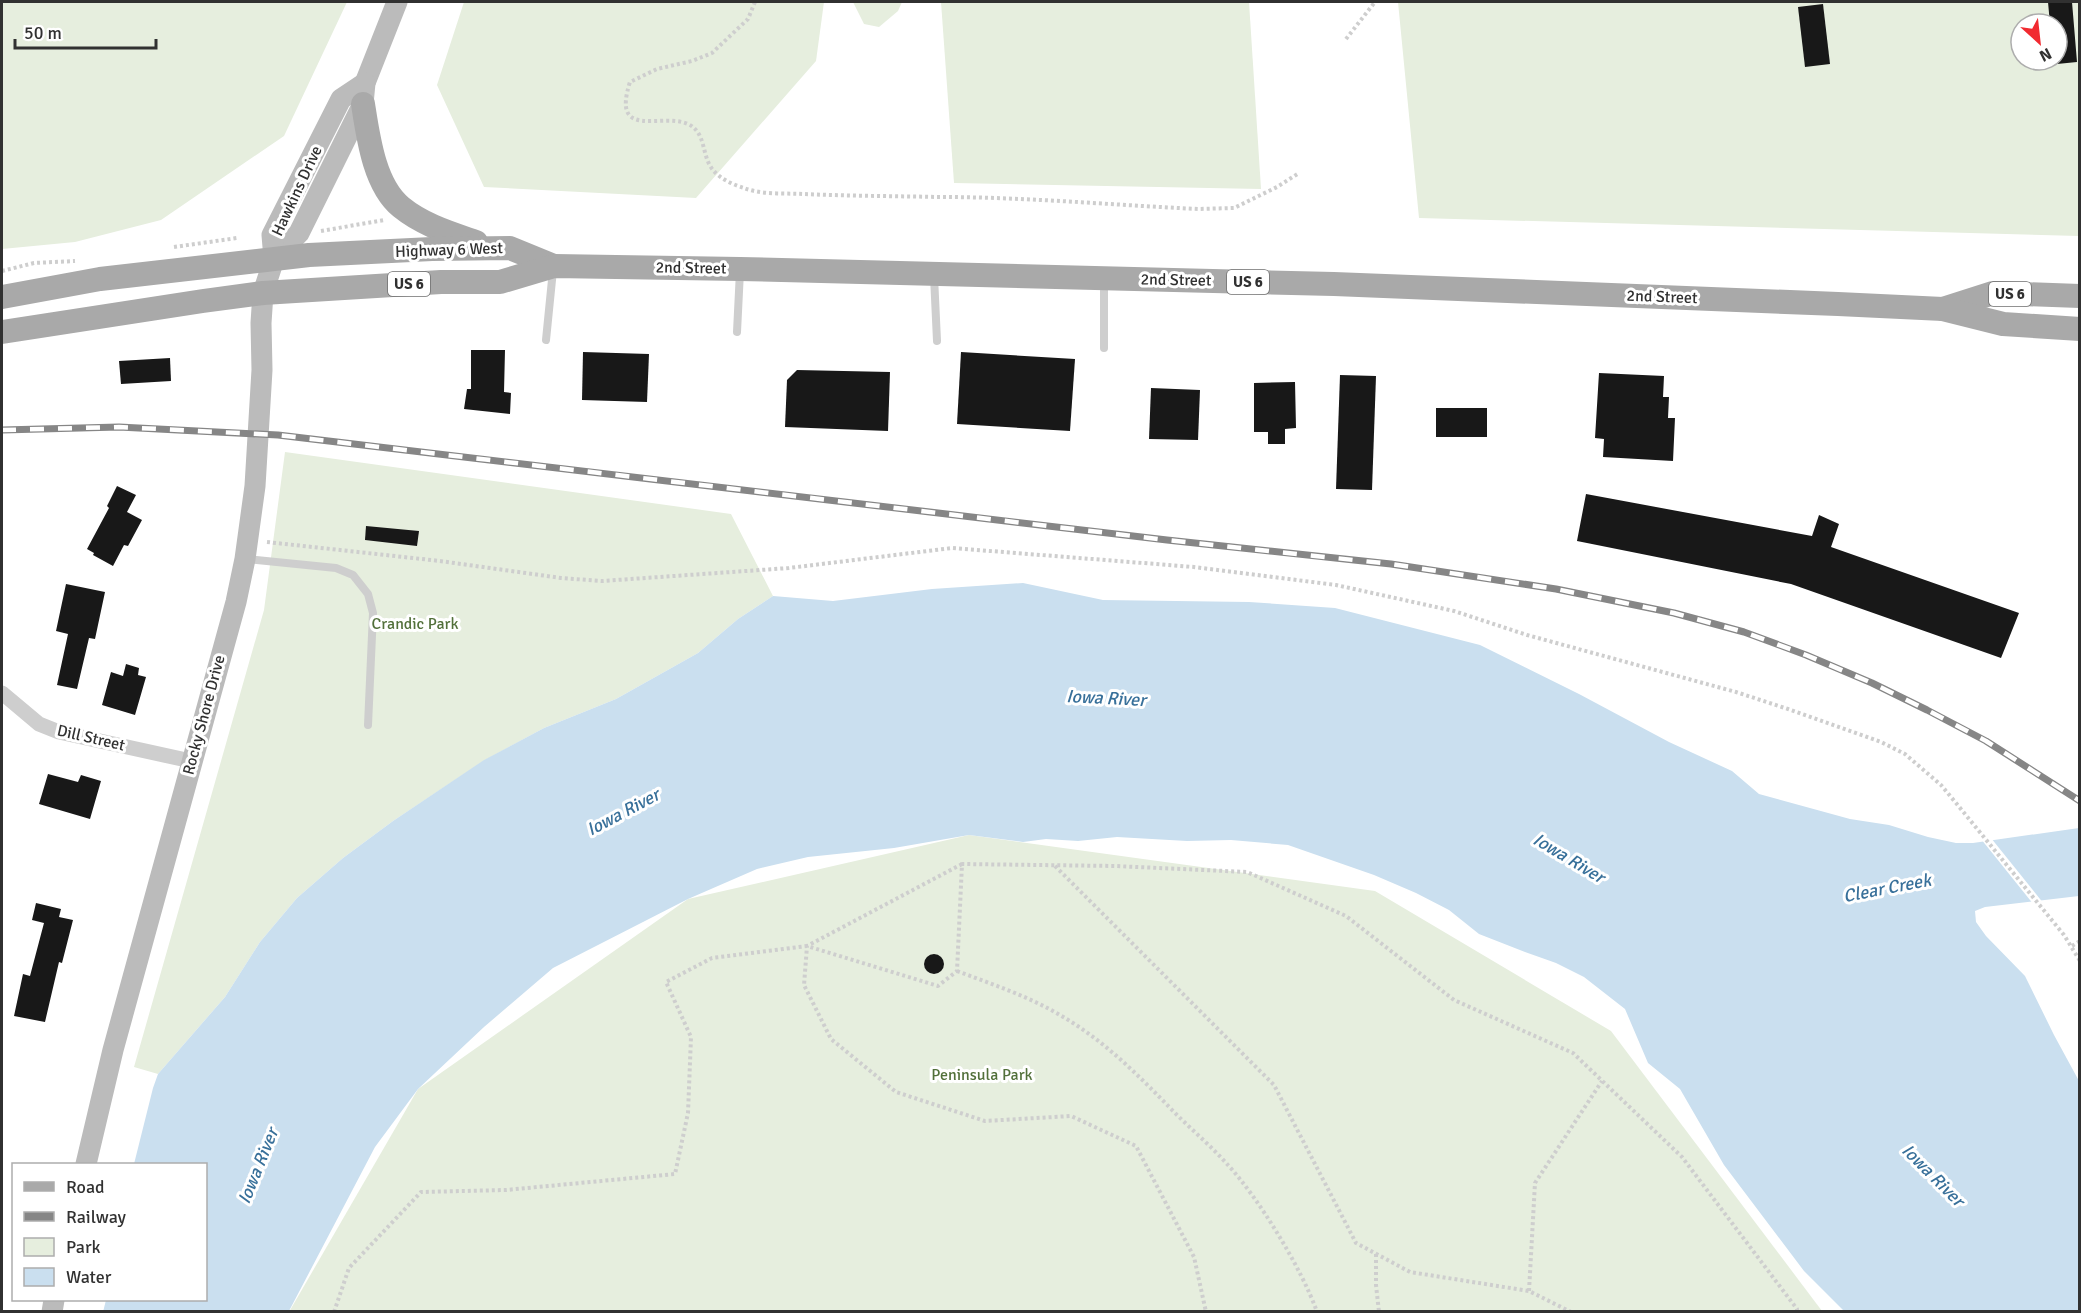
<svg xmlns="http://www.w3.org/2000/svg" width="2081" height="1313" font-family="Signika,sans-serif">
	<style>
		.green { fill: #e6eede; fill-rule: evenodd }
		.water { fill: #cadfef }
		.pier { fill: #fff }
		.building { fill: #181818 }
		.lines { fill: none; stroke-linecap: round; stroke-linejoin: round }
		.path { stroke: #cecece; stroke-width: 4; stroke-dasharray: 3 3; stroke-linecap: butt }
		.lane { stroke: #cecece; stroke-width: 8 }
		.street { stroke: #cecece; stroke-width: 15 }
		.secondary { stroke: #bbb; stroke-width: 21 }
		.primary { stroke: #a9a9a9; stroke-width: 24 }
		.rail-casing { stroke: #868686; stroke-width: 7 }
		.rail { stroke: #fff; stroke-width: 4.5; stroke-dasharray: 14; stroke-linecap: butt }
		.labels { text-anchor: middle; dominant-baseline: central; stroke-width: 6; stroke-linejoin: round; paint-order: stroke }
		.shield { fill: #fff; stroke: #6f6f6f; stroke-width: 1.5 }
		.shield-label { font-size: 15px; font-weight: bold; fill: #313131 }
		.street-label { font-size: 16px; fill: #313131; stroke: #fff }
		.park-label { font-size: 16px; fill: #52703a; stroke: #fff }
		.water-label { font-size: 18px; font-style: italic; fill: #38709a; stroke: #fff }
	</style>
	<rect width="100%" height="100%" fill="#fff"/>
	<g class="green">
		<path d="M2,2H347L284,136L161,220L75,242L2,249Z"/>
		<path d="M464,2H824L816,61L696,198L484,187L437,85Z"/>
		<path d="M853,2H902L898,11L879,27L864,24Z"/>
		<path d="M941,2H1249L1261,189L954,183Z"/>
		<path d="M1398,2H2079V236L1419,218ZM2021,24H2057V60H2021Z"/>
		<path d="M285,452L731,514L773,596L738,619L698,653L616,699L544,728L485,760L393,821L343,858L297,898L260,942L225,997L158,1074L134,1067L264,610Z"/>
		<path d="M969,835L1375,891L1611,1031L1822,1311L289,1312L418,1089L688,899Z"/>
	</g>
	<path class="water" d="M1023,583L1103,600L1249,602L1335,608L1480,645L1579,694L1669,742L1732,771L1759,794L1850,819L1889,825L1928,837L1956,843H1973L2079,828V896L1985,907L1975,911L1976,922L1986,936L2025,976L2054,1035L2079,1081V1311H1844L1804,1271L1724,1165L1680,1089L1648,1063L1625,1009L1584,977L1556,963L1525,952L1479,934L1449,910L1416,893L1374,875L1288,845L1231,840L1187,841L1117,837L1078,841L1046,839L1023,842L969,835L894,848L808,857L757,869L688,899L553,968L484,1027L418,1089L375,1147L289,1311L103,1312L106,1300H206V1164H134L153,1088L158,1074L225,997L260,942L297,898L343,858L393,821L484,760L544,728L616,699L698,653L738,619L773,596L833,601L932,589Z"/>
	<path class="pier" d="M1991,838L2044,904L2034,905L1981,839Z"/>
	<g class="building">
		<path d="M2048,2H2072L2077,62L2057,64V24H2050Z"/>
		<path d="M1823,4L1830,64L1805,67L1798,7Z"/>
		<path d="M471,350H505L504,392L511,393L510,414L464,409L467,389H471Z"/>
		<path d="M583,352L649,354L647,402L582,400Z"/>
		<path d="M961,352L1075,359L1070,431L957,424Z"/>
		<path d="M170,358L171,381L121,384L119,361Z"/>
		<path d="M797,370L890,372L888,431L785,427L787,380Z"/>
		<path d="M1599,373L1664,376L1663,397H1669L1668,418H1675L1673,461L1603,457L1604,439L1595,438Z"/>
		<path d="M1340,375L1376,376L1372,490L1336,489Z"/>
		<path d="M1295,382L1296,428L1285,429V444H1268V432H1254V383Z"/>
		<path d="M1151,388L1200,390L1198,440L1149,439Z"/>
		<rect x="1436" y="408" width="51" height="29"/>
		<path d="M117,486L136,495L127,512L142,520L128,546L124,545L113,566L93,555L94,553L87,549L109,508L107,506Z"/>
		<path d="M1586,494L1812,536L1819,515L1839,524L1831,547L2019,613L2001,658L1791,584L1577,541Z"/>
		<path d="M366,526L419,531L417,546L365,540Z"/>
		<path d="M66,584L105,592L95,639L89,638L77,689L57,685L68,634L56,631Z"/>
		<path d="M126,664L139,668L138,675L146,677L135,715L102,705L111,672L123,676Z"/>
		<path d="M48,774L78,782L81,775L101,781L90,819L39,804Z"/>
		<path d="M36,903L61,909L59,917L73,920L62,963L59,962L45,1022L14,1016L23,974L30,976L44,923L32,920Z"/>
		<circle cx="934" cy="964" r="10"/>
	</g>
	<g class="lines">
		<g class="path">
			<path d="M755,2L748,19L712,53L692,61L657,69L630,82C611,141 661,112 688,124C707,133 701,156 713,170C720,179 734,185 744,188C762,195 784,193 803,194C848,196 894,196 939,197C1025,197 1112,205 1198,209L1234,208L1277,187L1299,173"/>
			<path d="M1346,39L1375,2"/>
			<path d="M321,231L384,220"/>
			<path d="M174,247L237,238"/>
			<path d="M2,271L34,263L75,261"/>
			<path d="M267,542L440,561L561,578L602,581L789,568L952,548L1194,567L1336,585L1454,611L1527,635L1736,692L1788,709L1881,742L1905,754L1941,785L1956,803L2064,935L2080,961"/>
			<path d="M962,864L807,946L804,985L831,1039L896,1092L985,1121L1071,1116L1136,1146L1194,1257L1206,1312"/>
			<path d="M1055,866L1274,1085L1356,1243L1410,1272L1529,1291L1571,1312"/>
			<path d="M2072,946L2080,941"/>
			<path d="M957,971C994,985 1031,997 1065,1018C1107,1043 1141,1078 1175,1113C1192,1130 1211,1146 1227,1164C1258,1197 1302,1269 1317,1312"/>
			<path d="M1376,1254V1285L1379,1312"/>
			<path d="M1529,1291L1535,1183L1602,1081"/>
			<path d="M334,1312L349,1268L421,1192L506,1190L675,1174L688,1113L691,1037L666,982L712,958L807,946L938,986L957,971L962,864L1115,866L1247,872L1346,916L1454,1000L1573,1053L1682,1157L1797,1309V1312"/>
		</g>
		<g class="lane">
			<path d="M934,276L937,341"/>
			<path d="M1104,281V348"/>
			<path d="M737,332L740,271"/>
			<path d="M546,340L553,270"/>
			<path d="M246,559L336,568L353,575L368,594L373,613L368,725"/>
		</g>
		<path class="street" d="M2,693L39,724L59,732L191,761"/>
		<g class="secondary">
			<path d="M274,259L299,233L363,104L365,83L397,2"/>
			<path d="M86,1164L113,1050L236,602L245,559L255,486L262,370L261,323L263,293L274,259L272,235L341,99L365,83"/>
			<path d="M52,1312L54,1300"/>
		</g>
		<g class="primary">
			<path d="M363,104C368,136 374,185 401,207C423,225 450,233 476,242"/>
			<path d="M2,297L100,279L309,255L432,249L510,248L554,266"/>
			<path d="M1943,309L1993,293L2080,296"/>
			<path d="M2,332L203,301L263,293L441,282H500L554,266L740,269L1334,284L1838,304L1943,309L2003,324L2080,329"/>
		</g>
		<g class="rail-casing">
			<path id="rail" d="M2,430L119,427L278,435L1167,540L1391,564L1556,589L1674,613L1744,632L1806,655L1872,683L1927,710L1986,741L2080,801"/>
		</g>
		<use href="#rail" class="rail"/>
	</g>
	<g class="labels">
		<g class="shield">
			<rect x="1227" y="270" width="42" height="24" rx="4.5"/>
			<rect x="388" y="272" width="42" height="24" rx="4.5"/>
			<rect x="1989" y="282" width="42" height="24" rx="4.5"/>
		</g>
		<g class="shield-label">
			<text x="1248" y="282">US 6</text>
			<text x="409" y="284">US 6</text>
			<text x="2010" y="294">US 6</text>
		</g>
		<g class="street-label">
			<text transform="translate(297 191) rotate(-65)">Hawkins Drive</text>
			<text transform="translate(449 250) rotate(-2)">Highway 6 West</text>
			<text transform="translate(691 268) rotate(1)">2nd Street</text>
			<text transform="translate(1176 280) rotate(1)">2nd Street</text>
			<text transform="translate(1662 297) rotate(2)">2nd Street</text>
			<text transform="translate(204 715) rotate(-75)">Rocky Shore Drive</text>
			<text transform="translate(91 738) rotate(13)">Dill Street</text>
		</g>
		<g class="park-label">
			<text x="415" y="624">Crandic Park</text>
			<text x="982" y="1075">Peninsula Park</text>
		</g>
		<g class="water-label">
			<text transform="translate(1106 698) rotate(3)">Iowa River</text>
			<text transform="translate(623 812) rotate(-28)">Iowa River</text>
			<text transform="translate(1569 858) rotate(31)">Iowa River</text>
			<text transform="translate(1887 888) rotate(-11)">Clear Creek</text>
			<text transform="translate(258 1166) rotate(-68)">Iowa River</text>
			<text transform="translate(1933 1175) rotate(45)">Iowa River</text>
		</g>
	</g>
	<rect width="2081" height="1313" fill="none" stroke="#313131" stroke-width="6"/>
	<rect x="12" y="1163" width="195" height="138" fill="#ffffff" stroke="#adadad" stroke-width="1.5"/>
	<rect x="24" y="1182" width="30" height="9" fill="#a9a9a9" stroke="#adadad" stroke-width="1.5"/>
	<text x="66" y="1193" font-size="18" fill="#313131">Road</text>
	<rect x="24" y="1212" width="30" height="9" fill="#868686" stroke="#adadad" stroke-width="1.5"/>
	<text x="66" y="1223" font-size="18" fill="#313131">Railway</text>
	<rect x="24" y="1238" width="30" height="18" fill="#e6eede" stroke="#adadad" stroke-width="1.5"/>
	<text x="66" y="1253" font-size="18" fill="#313131">Park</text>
	<rect x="24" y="1268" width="30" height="18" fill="#cadfef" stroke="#adadad" stroke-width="1.5"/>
	<text x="66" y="1283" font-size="18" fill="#313131">Water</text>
	<g transform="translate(2039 42) rotate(153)"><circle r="28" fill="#ffffff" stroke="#adadad" stroke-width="1.5"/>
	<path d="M0-4.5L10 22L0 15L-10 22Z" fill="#f12a30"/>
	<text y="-9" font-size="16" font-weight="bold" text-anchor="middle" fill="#313131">N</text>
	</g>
	<path d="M15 39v9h141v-9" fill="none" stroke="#313131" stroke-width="3"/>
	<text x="24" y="39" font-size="18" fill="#313131" stroke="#ffffff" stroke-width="4.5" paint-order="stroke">50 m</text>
</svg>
